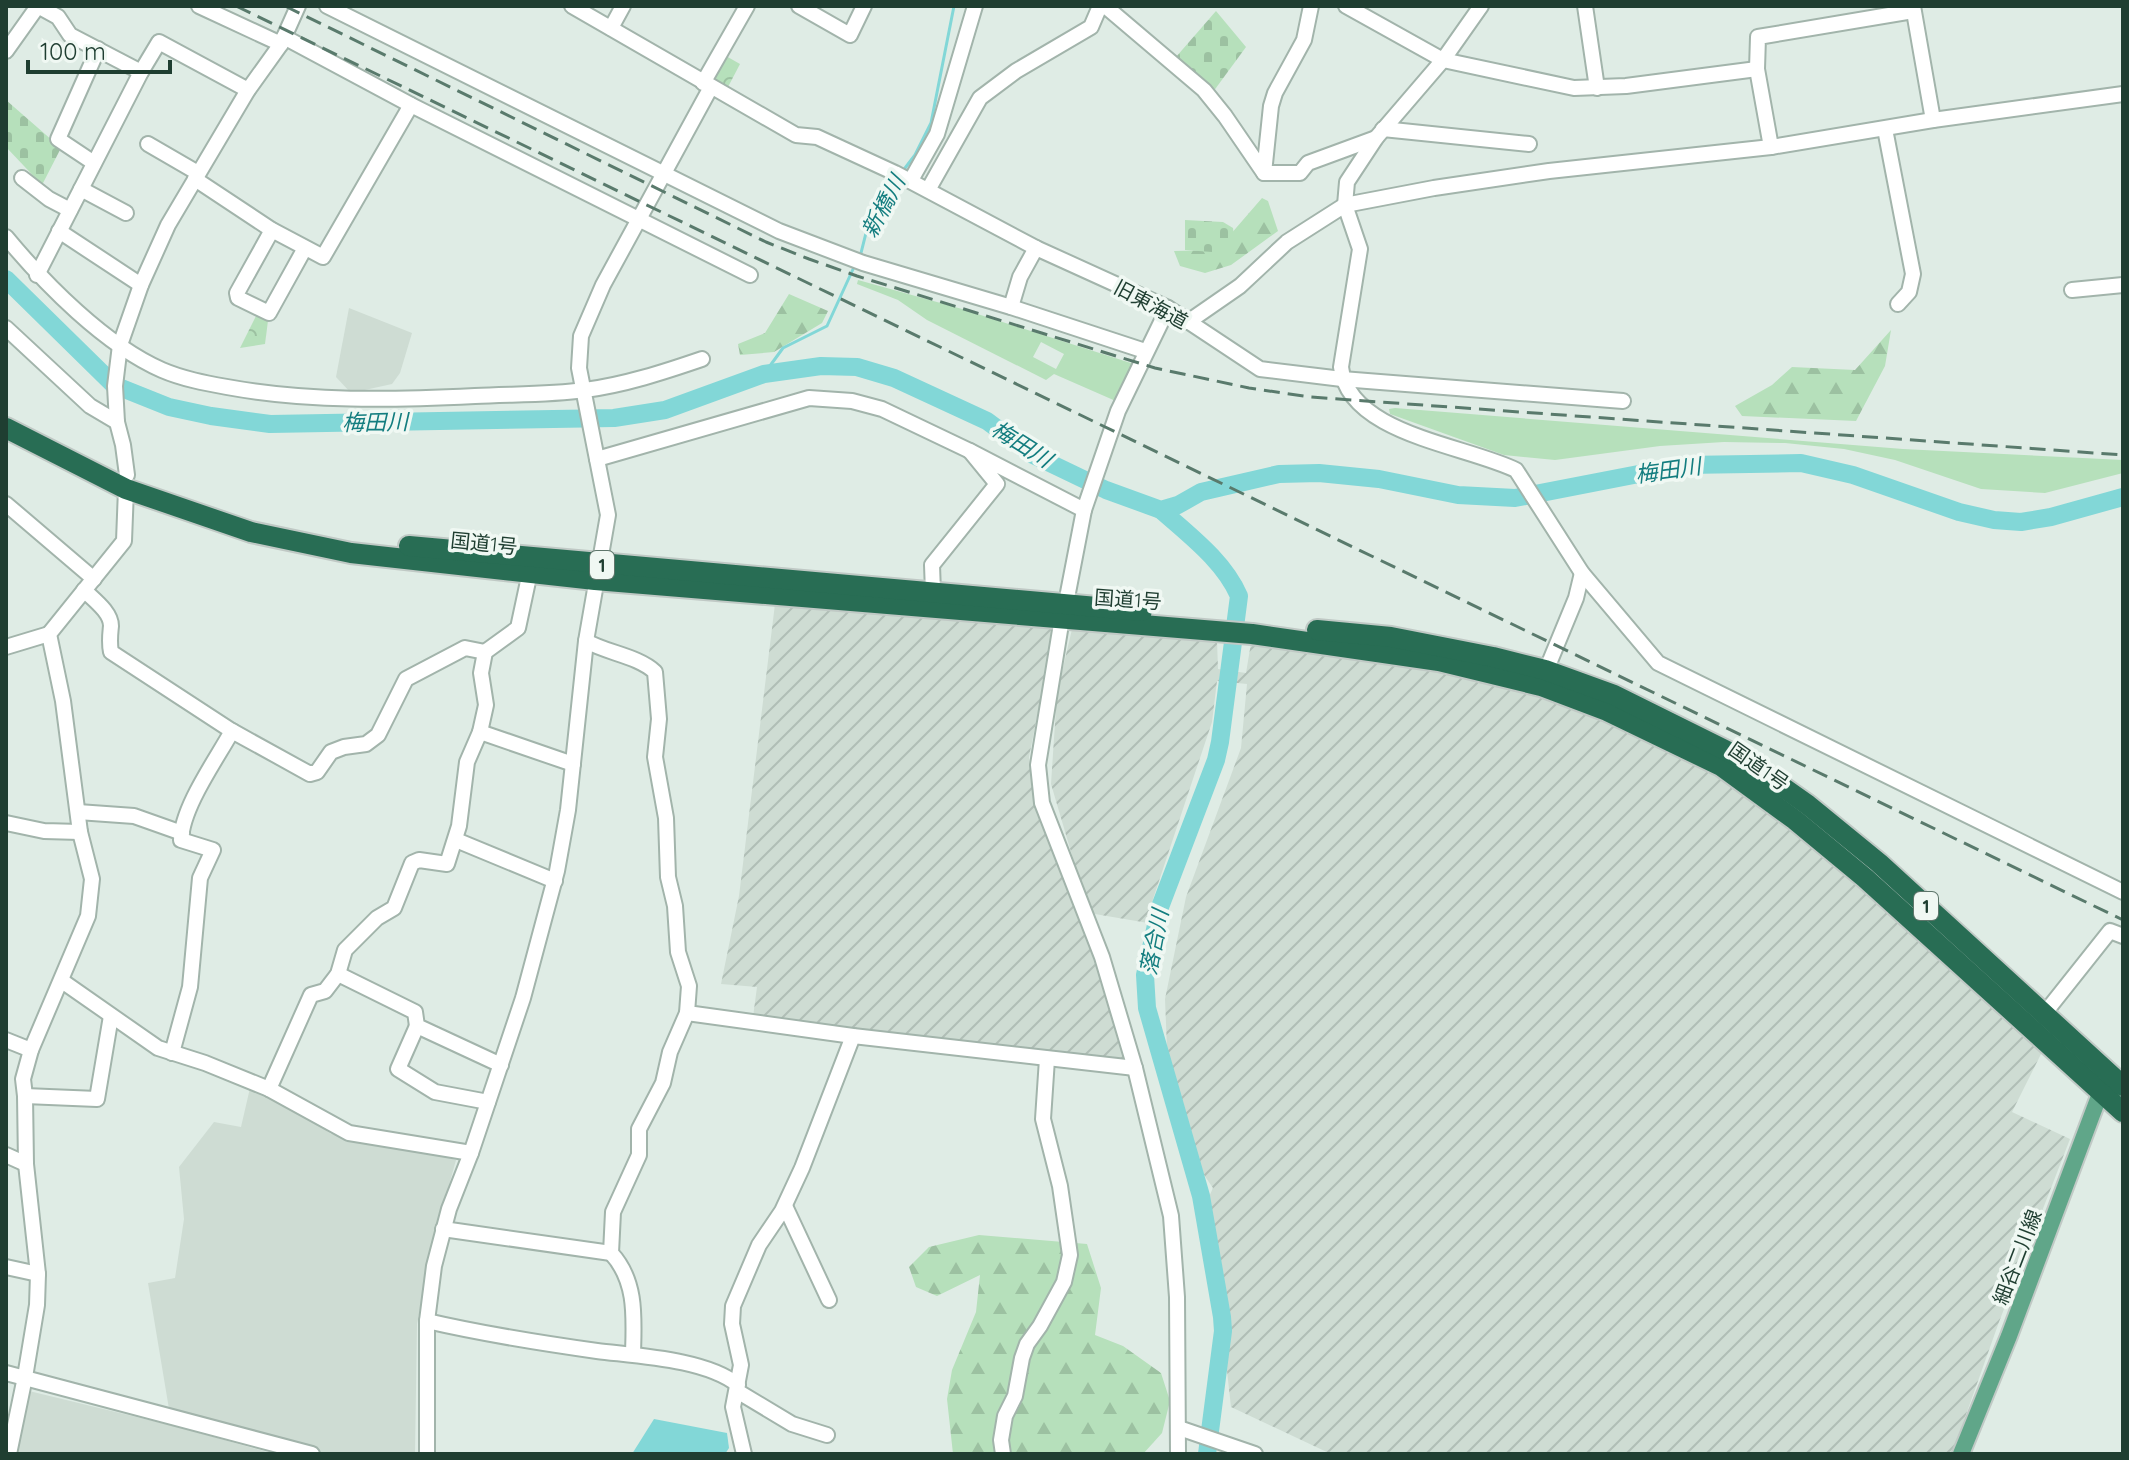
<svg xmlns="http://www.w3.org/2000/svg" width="2129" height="1460" font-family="Quicksand,'Noto Sans JP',sans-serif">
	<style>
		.built { fill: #cedcd3 }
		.industrial { fill: url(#industrial-furrows) }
		.grass { fill: #b6e0bb; fill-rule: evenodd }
		.forest { fill: url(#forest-firs) }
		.cemetery { fill: url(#cemetery-stones) }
		.park { fill: url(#park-crowns) }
		.water { fill: #82d7d7 }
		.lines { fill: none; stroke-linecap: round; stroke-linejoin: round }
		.stream { stroke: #82d7d7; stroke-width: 3 }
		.river { stroke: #82d7d7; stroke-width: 18 }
		.minor-casing { stroke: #a2b4ab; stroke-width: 18 }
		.major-casing { stroke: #c0c9c5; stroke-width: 20 }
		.highway-casing { stroke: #c0c9c5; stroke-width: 24 }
		.minor { stroke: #fff; stroke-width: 14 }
		.major { stroke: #60a689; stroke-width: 16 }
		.highway { stroke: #286d54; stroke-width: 20 }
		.rail { stroke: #597a6c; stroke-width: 3; stroke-dasharray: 16 8; stroke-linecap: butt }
		.labels { text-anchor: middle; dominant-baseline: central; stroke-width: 7; stroke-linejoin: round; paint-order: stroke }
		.shield { fill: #f0f8f3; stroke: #5e766b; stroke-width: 2 }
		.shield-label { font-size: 18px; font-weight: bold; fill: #1f3e31 }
		.street-label { font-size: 20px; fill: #1f3e31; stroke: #f0f8f3 }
		.water-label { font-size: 22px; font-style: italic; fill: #137d7f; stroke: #f0f8f3 }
	</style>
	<defs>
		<pattern id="industrial-furrows" width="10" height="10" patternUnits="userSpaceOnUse" patternTransform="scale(2)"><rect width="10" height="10" fill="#cedcd3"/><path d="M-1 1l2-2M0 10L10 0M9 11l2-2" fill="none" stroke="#b0beb6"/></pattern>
		<pattern id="forest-firs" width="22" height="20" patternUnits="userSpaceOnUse" patternTransform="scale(2)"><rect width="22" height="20" fill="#b6e0bb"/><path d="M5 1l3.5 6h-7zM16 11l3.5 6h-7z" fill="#9cc1a1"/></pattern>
		<pattern id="cemetery-stones" width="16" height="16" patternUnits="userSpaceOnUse" patternTransform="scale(2)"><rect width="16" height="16" fill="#b6e0bb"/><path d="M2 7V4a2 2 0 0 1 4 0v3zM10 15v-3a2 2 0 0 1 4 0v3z" fill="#9cc1a1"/></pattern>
		<pattern id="park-crowns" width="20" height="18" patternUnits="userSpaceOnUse" patternTransform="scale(2)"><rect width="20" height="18" fill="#b6e0bb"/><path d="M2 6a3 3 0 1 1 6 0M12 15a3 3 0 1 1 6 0" fill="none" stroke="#9cc1a1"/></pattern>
	</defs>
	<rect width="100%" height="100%" fill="#dfece5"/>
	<g class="built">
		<path d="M349,308L412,333L400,373L392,384L351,393L336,377Z"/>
		<path d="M250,1088L280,1098L331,1134L400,1143L456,1160L436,1232L417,1324L415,1454H328L169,1409L148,1283L175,1278L184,1219L179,1167L214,1122L241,1127Z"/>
		<path d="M29,1391L182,1428L267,1452L266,1454H15Z"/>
	</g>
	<g class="industrial">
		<path d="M775,604L1055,627L1029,757L1034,797L1118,1020L1129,1063L753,1017L757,987L721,984L739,896Z"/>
		<path d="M1073,625L1217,640L1218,669L1246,673L1251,643L1407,662L1526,691L1627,728L1719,774L1816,845L2043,1050L2012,1112L2070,1139L1999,1322L1952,1454H1331L1231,1407L1208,1199L1213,1188L1198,1166L1167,1048L1165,999L1186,897L1241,748L1247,684L1217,681L1212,722L1153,899L1148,923L1089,913L1051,784L1057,693Z"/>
	</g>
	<g class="grass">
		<path d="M858,280L962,309L1137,365L1118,402L1054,374L1046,380L927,320L898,300L857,284ZM1041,342L1064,354L1056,369L1033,357Z"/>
		<path d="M1395,408L1903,449L2123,460V473L2045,493L1981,489L1895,460L1844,449L1785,443L1724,442L1660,446L1555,460L1504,455L1390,414L1389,409Z"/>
	</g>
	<g class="forest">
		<path d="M1262,198L1268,201L1278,231L1231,265L1205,273L1180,266L1174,251L1217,250Z"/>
		<path d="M789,294L828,311L822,323L774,352L740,355L738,344L765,333Z"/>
		<path d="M1891,330L1885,366L1856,421L1742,416L1735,406L1772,385L1792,367L1855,370Z"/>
		<path d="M979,1235L1087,1244L1101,1288L1095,1335L1123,1346L1161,1373L1170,1401L1162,1433L1143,1454H953L947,1399L952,1370L976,1312L980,1275L937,1296L916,1287L909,1267L929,1247Z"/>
	</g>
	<g class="cemetery">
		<path d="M1216,11L1246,47L1213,92L1176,57Z"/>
		<path d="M6,100L61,148L42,185L6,147Z"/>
		<path d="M1185,220L1223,222L1233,228L1235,243L1226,253L1185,250Z"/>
	</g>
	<g class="park">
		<path d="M726,56L740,64L728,87L712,79Z"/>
		<path d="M259,310L269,313L265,344L240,348Z"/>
	</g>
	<path class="water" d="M654,1419L727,1433L729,1448L725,1454H632Z"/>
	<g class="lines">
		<g class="stream">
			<path d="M902,172L915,155L931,123L954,6"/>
			<path d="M860,257L868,225L898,178"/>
			<path d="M764,374L783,348L827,326L854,267"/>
		</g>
		<g class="river">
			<path d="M6,279L114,385L169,407L211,416L270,424L614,418L665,410L764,374L821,366L857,367L894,378L987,421L1033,455L1106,490L1161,510L1178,505L1201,492L1279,474L1319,473L1379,479L1458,495L1515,498L1685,465L1750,464L1801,463L1853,475L1959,512L1994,520L2021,522L2051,517L2123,497"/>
			<path d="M1161,510C1189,535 1224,561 1239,596L1220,742L1216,760L1160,907L1145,975L1147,1008L1201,1196L1222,1317L1223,1331L1207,1454"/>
		</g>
		<g class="minor-casing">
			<g id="minor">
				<path d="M199,6L281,44"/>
				<path d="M327,6L779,231L863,263L1011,307L1145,351"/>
				<path d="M572,6L796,135L817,137L895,173L1036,248L1168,308L1260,369L1342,379L1623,401"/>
				<path d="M799,6L850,35L864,6"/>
				<path d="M1105,6L1204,90L1225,116L1264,173H1300L1308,163L1376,138"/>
				<path d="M1346,6L1443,60L1574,88L1626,86L1757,69"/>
				<path d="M1481,6L1443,60L1376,138L1347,182L1345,205L1360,249L1341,367C1348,434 1465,445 1516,470L1582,573L1658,663L2123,892"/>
				<path d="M1585,6L1597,88"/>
				<path d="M1913,6L1933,120"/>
				<path d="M611,28L623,6"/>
				<path d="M284,37L411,105L750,275"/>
				<path d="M6,51L38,6L58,17L70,35L141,72"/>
				<path d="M703,83L747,6"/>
				<path d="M1383,129L1529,144"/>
				<path d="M1885,129L1913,274L1909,292L1898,304"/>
				<path d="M148,144L198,173"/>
				<path d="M1771,147L1757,69L1758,37L1913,11"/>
				<path d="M94,163L58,139L98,49"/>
				<path d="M1264,173L1271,106L1275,93L1304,40L1311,6"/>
				<path d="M22,178L49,199L70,210"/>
				<path d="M195,179L272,230L323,257L411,105"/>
				<path d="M911,180L937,134L975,6"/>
				<path d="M81,189L126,213"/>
				<path d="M928,190L980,98L1016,71L1091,27L1100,6"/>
				<path d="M272,230L237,293L238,298L269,313L305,248"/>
				<path d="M59,231L141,285"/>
				<path d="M6,237C45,284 105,345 162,370C183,379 205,383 227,387C309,402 392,400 475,396C511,394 549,395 585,390C624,385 664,372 702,359"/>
				<path d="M37,275L141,72L159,42L248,90"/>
				<path d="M2072,290L2123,285"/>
				<path d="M1011,307L1020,277L1036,248"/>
				<path d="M1188,322L1240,286L1287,242L1345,205L1434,188L1549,171L1771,147L1933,120L2123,94"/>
				<path d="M6,328L90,406L117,422"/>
				<path d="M597,459L809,398L852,401L882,409L970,451"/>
				<path d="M127,475L123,445L117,422L115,386L120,345L141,285L168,225L248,90L281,44L298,6"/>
				<path d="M6,504L94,579"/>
				<path d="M1084,510L1118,411L1168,308"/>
				<path d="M84,590C94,600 111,612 111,626C110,636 109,642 111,652L232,731L310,774L317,772L331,752L344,747L366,744L378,735L406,679L465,648L485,652"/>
				<path d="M933,592L932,565L997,484L970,451L1084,510L1066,603"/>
				<path d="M1062,618L1038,765L1042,803L1102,957L1135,1068L1171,1216L1177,1297L1178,1454"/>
				<path d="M586,641C607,653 638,656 655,672L659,719L655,757L666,818L668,877L675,906L678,952L689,986L687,1013L853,1036L1135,1068"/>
				<path d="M6,647L49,634"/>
				<path d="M1543,678L1576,598L1582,573"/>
				<path d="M480,732L573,764"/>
				<path d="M78,812L134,816L182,833"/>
				<path d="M6,823L44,831L80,832"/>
				<path d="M456,840L555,881"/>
				<path d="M338,974L415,1012L417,1026L501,1065"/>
				<path d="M62,981L158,1048L205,1063L269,1089L349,1133L471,1153"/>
				<path d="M2044,1014L2110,931L2123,936"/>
				<path d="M417,1026L398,1069L435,1092L488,1102"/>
				<path d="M6,1040L31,1050"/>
				<path d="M172,1053L190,987L200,878L213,850L181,840C182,807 216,760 232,731"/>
				<path d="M269,1089L311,995L325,991L338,974L345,950L377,918L394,908L412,863L419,860L447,864L459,826L467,762L480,732L486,705L481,673L485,652L518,628L530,572"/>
				<path d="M25,1096L97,1099L111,1016"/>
				<path d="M6,1155L26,1164"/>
				<path d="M785,1206L829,1300"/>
				<path d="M443,1229L611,1253"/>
				<path d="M6,1267L38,1274"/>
				<path d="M427,1321C483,1334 540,1343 597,1351C637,1356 706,1359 738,1385"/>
				<path d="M633,1353C634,1318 637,1281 611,1253L613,1212L639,1155V1129L663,1083L670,1052L687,1013"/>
				<path d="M6,1373L312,1454"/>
				<path d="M737,1391L792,1424L827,1435"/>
				<path d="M1179,1428L1255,1454"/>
				<path d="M9,1454L25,1377L37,1305L38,1274L26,1164L25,1096L23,1079L31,1050L88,916L92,879L80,832L63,701L49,634L124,541L126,489"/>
				<path d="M427,1454V1321L434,1266L449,1209L471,1153L523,998L557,871L568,810L586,641L608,515L579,368L581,336L603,285L711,87"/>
				<path d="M744,1454L733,1407L741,1365L732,1324L733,1306L759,1245L782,1211L802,1168L853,1036"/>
				<path d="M1003,1454L1001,1440L1005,1416L1015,1396L1022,1358L1027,1344L1040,1326L1064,1282L1070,1255L1060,1186L1043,1119L1047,1059"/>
			</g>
		</g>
		<g class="major-casing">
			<path id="major" d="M1961,1454L2009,1336L2101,1091L2107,1084"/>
		</g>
		<g class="highway-casing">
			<g id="highway">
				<path d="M6,428L126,489L251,532L351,553L595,580L1252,634L1439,661L1541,686L1607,711L1721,766L1795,820L1865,878L2123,1112"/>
				<path d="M409,546L1142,611"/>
				<path d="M1317,630L1391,637L1493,657L1545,670L1614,695L1743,759L1808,805L1879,863L2123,1086"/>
			</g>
		</g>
		<use href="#minor" class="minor"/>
		<use href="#major" class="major"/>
		<use href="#highway" class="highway"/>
		<g class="rail">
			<path d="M236,6L2123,920"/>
			<path d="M285,6L766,242L809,259L857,276L1155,368L1249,388L1310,397L2123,455"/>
		</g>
	</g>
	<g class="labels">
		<g class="shield">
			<rect x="590" y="551" width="24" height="28" rx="6"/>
			<rect x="1914" y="892" width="24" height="28" rx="6"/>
		</g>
		<g class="shield-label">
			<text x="602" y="565">1</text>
			<text x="1926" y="906">1</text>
		</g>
		<g class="street-label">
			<text transform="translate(1151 304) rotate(28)">旧東海道</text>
			<text transform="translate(484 543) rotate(6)">国道1号</text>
			<text transform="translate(1128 599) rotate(4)">国道1号</text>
			<text transform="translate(1759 766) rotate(35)">国道1号</text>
			<text transform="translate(2017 1257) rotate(-69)">細谷二川線</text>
		</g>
		<g class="water-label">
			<text transform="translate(883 206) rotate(-62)">新橋川</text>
			<text transform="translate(375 422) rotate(-1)">梅田川</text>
			<text transform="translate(1022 444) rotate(32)">梅田川</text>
			<text transform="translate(1668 470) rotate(-8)">梅田川</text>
			<text transform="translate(1154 942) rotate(-79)">落合川</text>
		</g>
	</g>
	<rect width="2129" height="1460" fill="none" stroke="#1f3e31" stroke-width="16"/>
	<path d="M28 60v12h142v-12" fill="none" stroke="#1f3e31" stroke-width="4"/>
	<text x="40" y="60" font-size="24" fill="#1f3e31" stroke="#f0f8f3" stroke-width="6" paint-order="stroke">100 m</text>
</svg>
